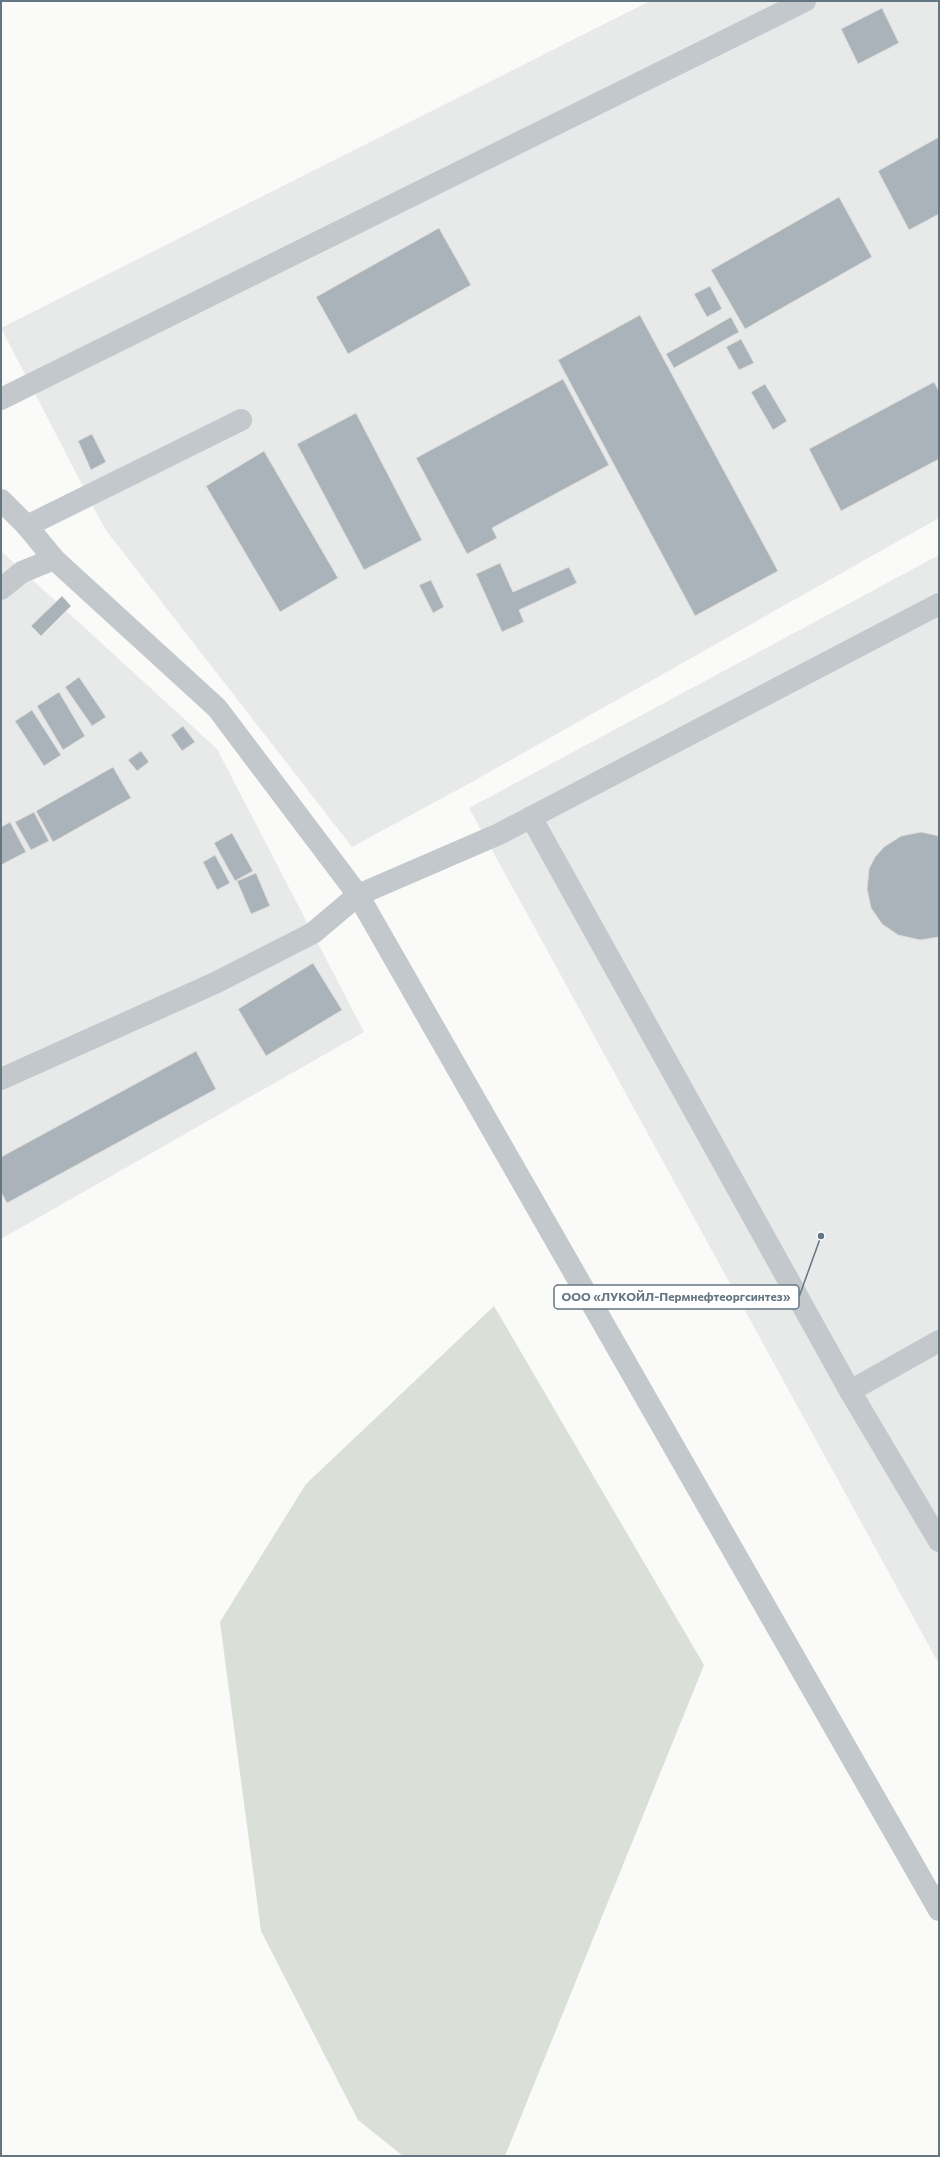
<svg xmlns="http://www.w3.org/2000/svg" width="940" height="2157" font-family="Commissioner,sans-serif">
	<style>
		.built { fill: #e8e9e9 }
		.green { fill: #dadfd7 }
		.building { fill: #aab3b9; stroke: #dcdcda }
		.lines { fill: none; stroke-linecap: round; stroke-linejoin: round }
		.minor { stroke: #c3c8cc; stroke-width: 22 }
		.leader { fill: none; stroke: #657683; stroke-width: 1.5 }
		.callout-dot { fill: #657683; stroke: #fff; stroke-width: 1.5 }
		.callout { fill: #fff; stroke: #657683; stroke-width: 1.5 }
		.callout-label { font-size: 12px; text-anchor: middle; font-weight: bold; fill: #657683 }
	</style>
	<rect width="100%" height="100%" fill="#fafaf8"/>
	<g class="built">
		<path d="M650,1H939V518L470,783L352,847L105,529L1,328Z"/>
		<path d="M1,551L217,749L364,1032L1,1239Z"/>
		<path d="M939,555V1664L469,808Z"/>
	</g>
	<path class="green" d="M494,1306L704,1665L505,2156H403L358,2120L261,1931L220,1622L306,1484Z"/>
	<g class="building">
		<path d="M882,8L899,43L858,64L841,29Z"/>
		<path d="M939,137V214L909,230L878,171Z"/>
		<path d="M839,197L872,257L745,329L711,270Z"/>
		<path d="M439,228L471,285L348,354L316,297Z"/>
		<path d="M710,286L722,309L707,317L694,294Z"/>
		<path d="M640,315L778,571L695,616L558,360Z"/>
		<path d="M731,317L739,332L674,368L666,354Z"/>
		<path d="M741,339L754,363L739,370L726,347Z"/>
		<path d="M563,379L609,465L492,528L497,538L467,554L416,458Z"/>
		<path d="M934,382L939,391V459L841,511L809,449Z"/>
		<path d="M765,384L787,421L773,430L751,392Z"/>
		<path d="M356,413L422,540L364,570L297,444Z"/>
		<path d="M92,434L106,462L91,470L78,441Z"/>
		<path d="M264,451L338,578L280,612L206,486Z"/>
		<path d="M500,563L513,592L569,567L577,583L519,610L524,622L502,632L476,574Z"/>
		<path d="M431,580L444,607L433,613L419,585Z"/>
		<path d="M62,596L71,606L41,636L31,626Z"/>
		<path d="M79,677L106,717L92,726L65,687Z"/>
		<path d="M59,692L85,736L63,750L37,706Z"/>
		<path d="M32,710L61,755L44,766L15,721Z"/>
		<path d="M183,726L195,742L182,751L171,735Z"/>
		<path d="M141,751L149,762L137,771L128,760Z"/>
		<path d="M113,767L131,798L53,842L36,811Z"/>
		<path d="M34,812L49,841L31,850L15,822Z"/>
		<path d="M10,822L26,852L1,865V827Z"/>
		<path d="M921,832L939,836V937L920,940L898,935L882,924L871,908L867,889L869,869L875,857L884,847L901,836Z"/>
		<path d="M232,833L253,871L235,881L214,843Z"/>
		<path d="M215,855L230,883L217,890L203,862Z"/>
		<path d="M256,873L270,906L251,914L237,881Z"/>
		<path d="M313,963L342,1010L266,1056L238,1009Z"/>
		<path d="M196,1051L216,1089L7,1203L1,1192V1157Z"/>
	</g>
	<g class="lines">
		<g class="minor">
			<path d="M1,399L805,1"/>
			<path d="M1,500L27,526L54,559L217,708L358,895L939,1910"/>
			<path d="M27,526L241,420"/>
			<path d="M1,589L22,572L54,559"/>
			<path d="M531,817L850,1391L939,1541"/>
			<path d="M1,1079L215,983L313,933L358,895L499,834L939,604"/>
			<path d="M850,1391L939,1341"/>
		</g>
	</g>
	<path class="leader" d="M821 1236L799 1297"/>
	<circle class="callout-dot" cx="821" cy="1236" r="4"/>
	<rect class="callout" x="554" y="1285" width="245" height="24" rx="4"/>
	<g class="callout-label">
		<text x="676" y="1301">ООО «ЛУКОЙЛ-Пермнефтеоргсинтез»</text>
	</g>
	<rect width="940" height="2157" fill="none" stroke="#657683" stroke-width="4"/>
</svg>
